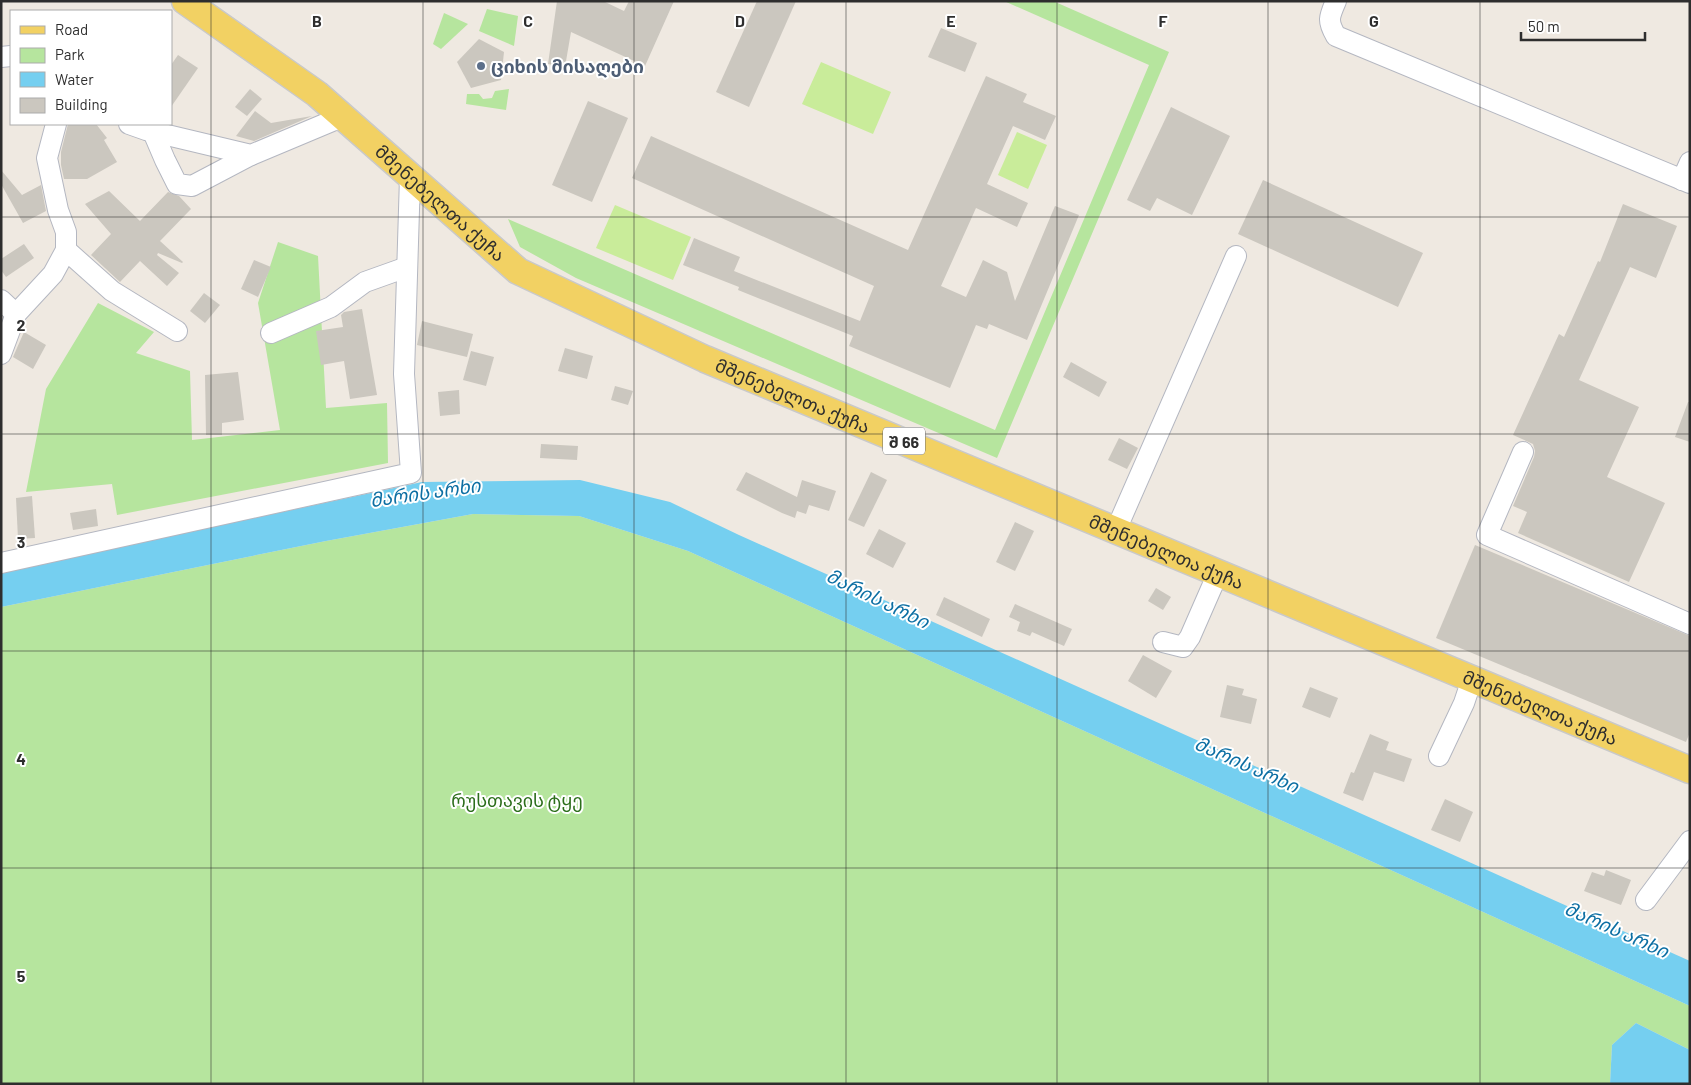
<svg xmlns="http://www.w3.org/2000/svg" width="1691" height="1085" font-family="Barlow,'Noto Sans Georgian',sans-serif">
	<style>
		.green { fill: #b6e59e }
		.pitch { fill: #c9ec9a }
		.water { fill: #75cff0 }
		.building { fill: #cbc7bf }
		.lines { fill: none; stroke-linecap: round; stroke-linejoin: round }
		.minor-casing { stroke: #b4b7c1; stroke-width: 22 }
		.major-casing { stroke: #c9c9c9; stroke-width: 29 }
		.minor { stroke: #fff; stroke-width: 20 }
		.major { stroke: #f2d163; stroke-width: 26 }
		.grid { fill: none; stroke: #2e2e2e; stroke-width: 1; stroke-opacity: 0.55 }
		.service-dot { fill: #5c6f8a; stroke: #fff; stroke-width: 2 }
		.labels { text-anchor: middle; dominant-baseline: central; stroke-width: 4; stroke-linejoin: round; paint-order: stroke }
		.shield { fill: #fff; stroke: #6d6d6d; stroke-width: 1 }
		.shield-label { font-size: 16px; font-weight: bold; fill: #2e2e2e }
		.service-label { font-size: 18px; font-weight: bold; fill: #4e5e75; stroke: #fff; text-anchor: start }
		.street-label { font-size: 18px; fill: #2e2e2e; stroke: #fff }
		.park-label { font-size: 18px; fill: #2c6e1b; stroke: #fff }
		.water-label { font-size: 19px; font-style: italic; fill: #0d6fa3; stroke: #fff }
		.grid-label { font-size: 16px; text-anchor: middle; font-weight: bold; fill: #2e2e2e; stroke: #fff; stroke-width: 4; stroke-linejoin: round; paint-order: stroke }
	</style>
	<rect width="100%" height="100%" fill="#efe9e1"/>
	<g class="green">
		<path d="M1004,1H1053L1169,52L997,458L576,278L520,247L508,219L995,430L1149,65Z"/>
		<path d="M487,9L518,16L514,46L479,31Z"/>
		<path d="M444,13L468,24L441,49L433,44Z"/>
		<path d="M509,89L506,110L466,104L467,94H479L483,99L492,98L495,91Z"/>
		<path d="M278,242L318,256L326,408L387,403L388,463L117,515L112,484L26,492L46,389L98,303L154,332L136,353L190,371L192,440L280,430L258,303Z"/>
		<path d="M473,514L579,516L688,551L1690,1006V1050L1636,1023L1612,1045L1610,1084H1V607L326,541Z"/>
	</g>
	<g class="pitch">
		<path d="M821,62L891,92L873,134L802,104Z"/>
		<path d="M1017,132L1047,145L1028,189L998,175Z"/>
		<path d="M615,205L691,237L673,280L596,248Z"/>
	</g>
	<g class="water">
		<path d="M580,480L670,502L739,535L1690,961V1006L688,551L579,516L473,514L326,541L1,607V572L422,482Z"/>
		<path d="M1636,1023L1690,1050V1084H1610L1612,1045Z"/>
	</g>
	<g class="building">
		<path d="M557,1H603L624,11L629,1H674L645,66L571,32L565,67L548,64Z"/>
		<path d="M757,1H796L749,107L716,92Z"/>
		<path d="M941,28L977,43L965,72L928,57Z"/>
		<path d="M479,39L504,52L501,80L471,88L457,62Z"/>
		<path d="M178,55L198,68L171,107V65Z"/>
		<path d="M986,76L1027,94L1023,102L1056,116L1045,140L1013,126L987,184L1028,203L1017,227L976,208L941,286L966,297L983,260L1007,272L1015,301L1055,206L1079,215L1027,340L989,324L987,329L976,325L950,388L849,346L853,336L738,290L739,287L683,265L694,238L740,257L734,271L860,321L874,286L632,178L651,136L908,250Z"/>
		<path d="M250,89L262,99L247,116L235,107Z"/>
		<path d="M588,101L628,118L592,202L552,185Z"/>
		<path d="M1171,107L1230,136L1192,215L1157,198L1150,211L1127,200Z"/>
		<path d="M255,111L271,123L312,116L254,141L236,136Z"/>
		<path d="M68,124H96L107,138L104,140L117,162L87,179H64L61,165V152Z"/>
		<path d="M1,170L22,195L41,185L46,211L23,223L1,184Z"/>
		<path d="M1263,180L1423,253L1398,307L1238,234Z"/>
		<path d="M109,191L140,221L168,192L179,196L191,209L160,241L183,262L182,263L158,253L157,255L179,273L167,286L140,261L120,282L91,255L111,234L85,204Z"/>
		<path d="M1623,204L1677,226L1656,278L1630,267L1579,380L1639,407L1607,477L1665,503L1629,582L1518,533L1527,512L1513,506L1534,457L1535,451L1533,444L1513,435L1559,334L1564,337L1598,261L1600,262Z"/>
		<path d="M24,244L34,258L6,277L1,270V259Z"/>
		<path d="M254,260L271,267L258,297L241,289Z"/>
		<path d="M204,293L220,305L205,323L190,311Z"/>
		<path d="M362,309L377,395L350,399L344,361L321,365L316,331L343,327L341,315L344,312Z"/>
		<path d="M422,321L473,334L467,357L417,345Z"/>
		<path d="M24,332L46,345L33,369L13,357Z"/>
		<path d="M565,348L593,356L587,379L558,371Z"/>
		<path d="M471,351L494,357L486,386L463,380Z"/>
		<path d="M1071,362L1107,382L1099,397L1063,377Z"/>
		<path d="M238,372L244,420L222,423V435H206L205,375Z"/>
		<path d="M615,386L633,391L628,405L611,400Z"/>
		<path d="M459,390L460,414L440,416L438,392Z"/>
		<path d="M1688,402H1690V442L1675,437Z"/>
		<path d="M1119,438L1138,448L1127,469L1108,460Z"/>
		<path d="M541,444L578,446L577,460L540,458Z"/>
		<path d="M746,472L797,497L802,480L836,491L829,511L809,505L806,514L797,511L795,518L782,513L736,490Z"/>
		<path d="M871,472L887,480L864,527L848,520Z"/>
		<path d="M32,496L35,538L18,539L16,498Z"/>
		<path d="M96,509L98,526L73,530L70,513Z"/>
		<path d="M1015,522L1034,531L1015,571L996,562Z"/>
		<path d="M879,529L906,543L893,568L866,554Z"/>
		<path d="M1475,545L1690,636V732L1686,742L1436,638Z"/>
		<path d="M1156,588L1171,597L1163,610L1148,601Z"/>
		<path d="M944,597L990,619L982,637L936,615Z"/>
		<path d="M1015,604L1072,629L1064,646L1032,632L1030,636L1017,631L1020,622L1009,617Z"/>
		<path d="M1143,655L1172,671L1156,698L1128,681Z"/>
		<path d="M1227,685L1244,689L1242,695L1257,699L1251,724L1220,717Z"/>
		<path d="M1310,687L1338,698L1330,718L1302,707Z"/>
		<path d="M1370,734L1389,742L1386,750L1412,759L1404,782L1374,772L1363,801L1343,793L1351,772L1354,773Z"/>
		<path d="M1445,799L1473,812L1460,842L1431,830Z"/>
		<path d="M1606,870L1631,880L1621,905L1584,891L1592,872L1604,876Z"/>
	</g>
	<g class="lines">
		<g class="minor-casing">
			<g id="minor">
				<path d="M1336,1C1329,17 1327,21 1336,36L1690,183"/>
				<path d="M1,57L11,56"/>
				<path d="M129,124L146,130L251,155L344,116"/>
				<path d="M153,132L165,160L177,184L192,186L251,155"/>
				<path d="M1682,180L1690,162"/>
				<path d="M66,250L112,291L177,331"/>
				<path d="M1,300L16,314L53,274L66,250V232L58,210L47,158L56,124"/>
				<path d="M271,333L331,307L365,282L407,267"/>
				<path d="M1,354L16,314"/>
				<path d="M1523,452L1487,535L1690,624"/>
				<path d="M1116,530L1236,256"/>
				<path d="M1,563L411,473L404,374L410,177"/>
				<path d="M1163,642L1183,647L1190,637L1218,573"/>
				<path d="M1439,756L1464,703L1472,679"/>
				<path d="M1646,900L1690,841"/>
			</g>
		</g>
		<g class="major-casing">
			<g id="major">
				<path id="s1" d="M185,1L317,94L518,271L705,359L1690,770"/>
			</g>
		</g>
		<use href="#minor" class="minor"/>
		<use href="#major" class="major"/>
	</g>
	<path class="grid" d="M211,1V1084M423,1V1084M634,1V1084M846,1V1084M1057,1V1084M1268,1V1084M1480,1V1084M1,217H1690M1,434H1690M1,651H1690M1,868H1690"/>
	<circle class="service-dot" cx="481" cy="66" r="5"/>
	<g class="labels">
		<rect class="shield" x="883" y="427.5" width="42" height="27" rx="4"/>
		<g class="shield-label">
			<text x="904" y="441">შ 66</text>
		</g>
		<g class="service-label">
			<text x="491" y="66">ციხის მისაღები</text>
		</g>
		<g class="street-label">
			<text stroke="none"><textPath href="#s1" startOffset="326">მშენებელთა ქუჩა</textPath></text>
			<text stroke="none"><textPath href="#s1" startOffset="731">მშენებელთა ქუჩა</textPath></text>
			<text stroke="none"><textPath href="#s1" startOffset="1136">მშენებელთა ქუჩა</textPath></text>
			<text stroke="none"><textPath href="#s1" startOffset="1541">მშენებელთა ქუჩა</textPath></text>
		</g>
		<g class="park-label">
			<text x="517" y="800">რუსთავის ტყე</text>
		</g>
		<g class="water-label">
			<text transform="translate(425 492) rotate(-8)">მარის არხი</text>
			<text transform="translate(878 598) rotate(26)">მარის არხი</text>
			<text transform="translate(1247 764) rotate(24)">მარის არხი</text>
			<text transform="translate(1617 929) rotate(24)">მარის არხი</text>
		</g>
	</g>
	<g class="grid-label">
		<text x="317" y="27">B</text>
		<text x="528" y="27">C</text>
		<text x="740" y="27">D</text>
		<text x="951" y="27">E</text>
		<text x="1163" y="27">F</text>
		<text x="1374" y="27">G</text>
		<text x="21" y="331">2</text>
		<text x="21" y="548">3</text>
		<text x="21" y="765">4</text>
		<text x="21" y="982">5</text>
	</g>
	<rect width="1691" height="1085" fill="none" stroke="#2e2e2e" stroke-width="5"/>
	<rect x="10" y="10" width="162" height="115" fill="#ffffff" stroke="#ababab"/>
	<rect x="20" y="26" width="25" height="8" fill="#f2d163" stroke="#ababab"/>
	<text x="55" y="35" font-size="15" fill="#2e2e2e">Road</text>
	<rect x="20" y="48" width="25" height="15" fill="#b6e59e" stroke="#ababab"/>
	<text x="55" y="60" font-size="15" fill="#2e2e2e">Park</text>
	<rect x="20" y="72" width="25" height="15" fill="#75cff0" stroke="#ababab"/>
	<text x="55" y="85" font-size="15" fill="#2e2e2e">Water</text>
	<rect x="20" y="98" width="25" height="15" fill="#cbc7bf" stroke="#ababab"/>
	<text x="55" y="110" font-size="15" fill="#2e2e2e">Building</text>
	<path d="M1521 32v8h124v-8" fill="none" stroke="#2e2e2e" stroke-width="2.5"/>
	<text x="1528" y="32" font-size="15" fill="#2e2e2e" stroke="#ffffff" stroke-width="4" paint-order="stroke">50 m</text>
</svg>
